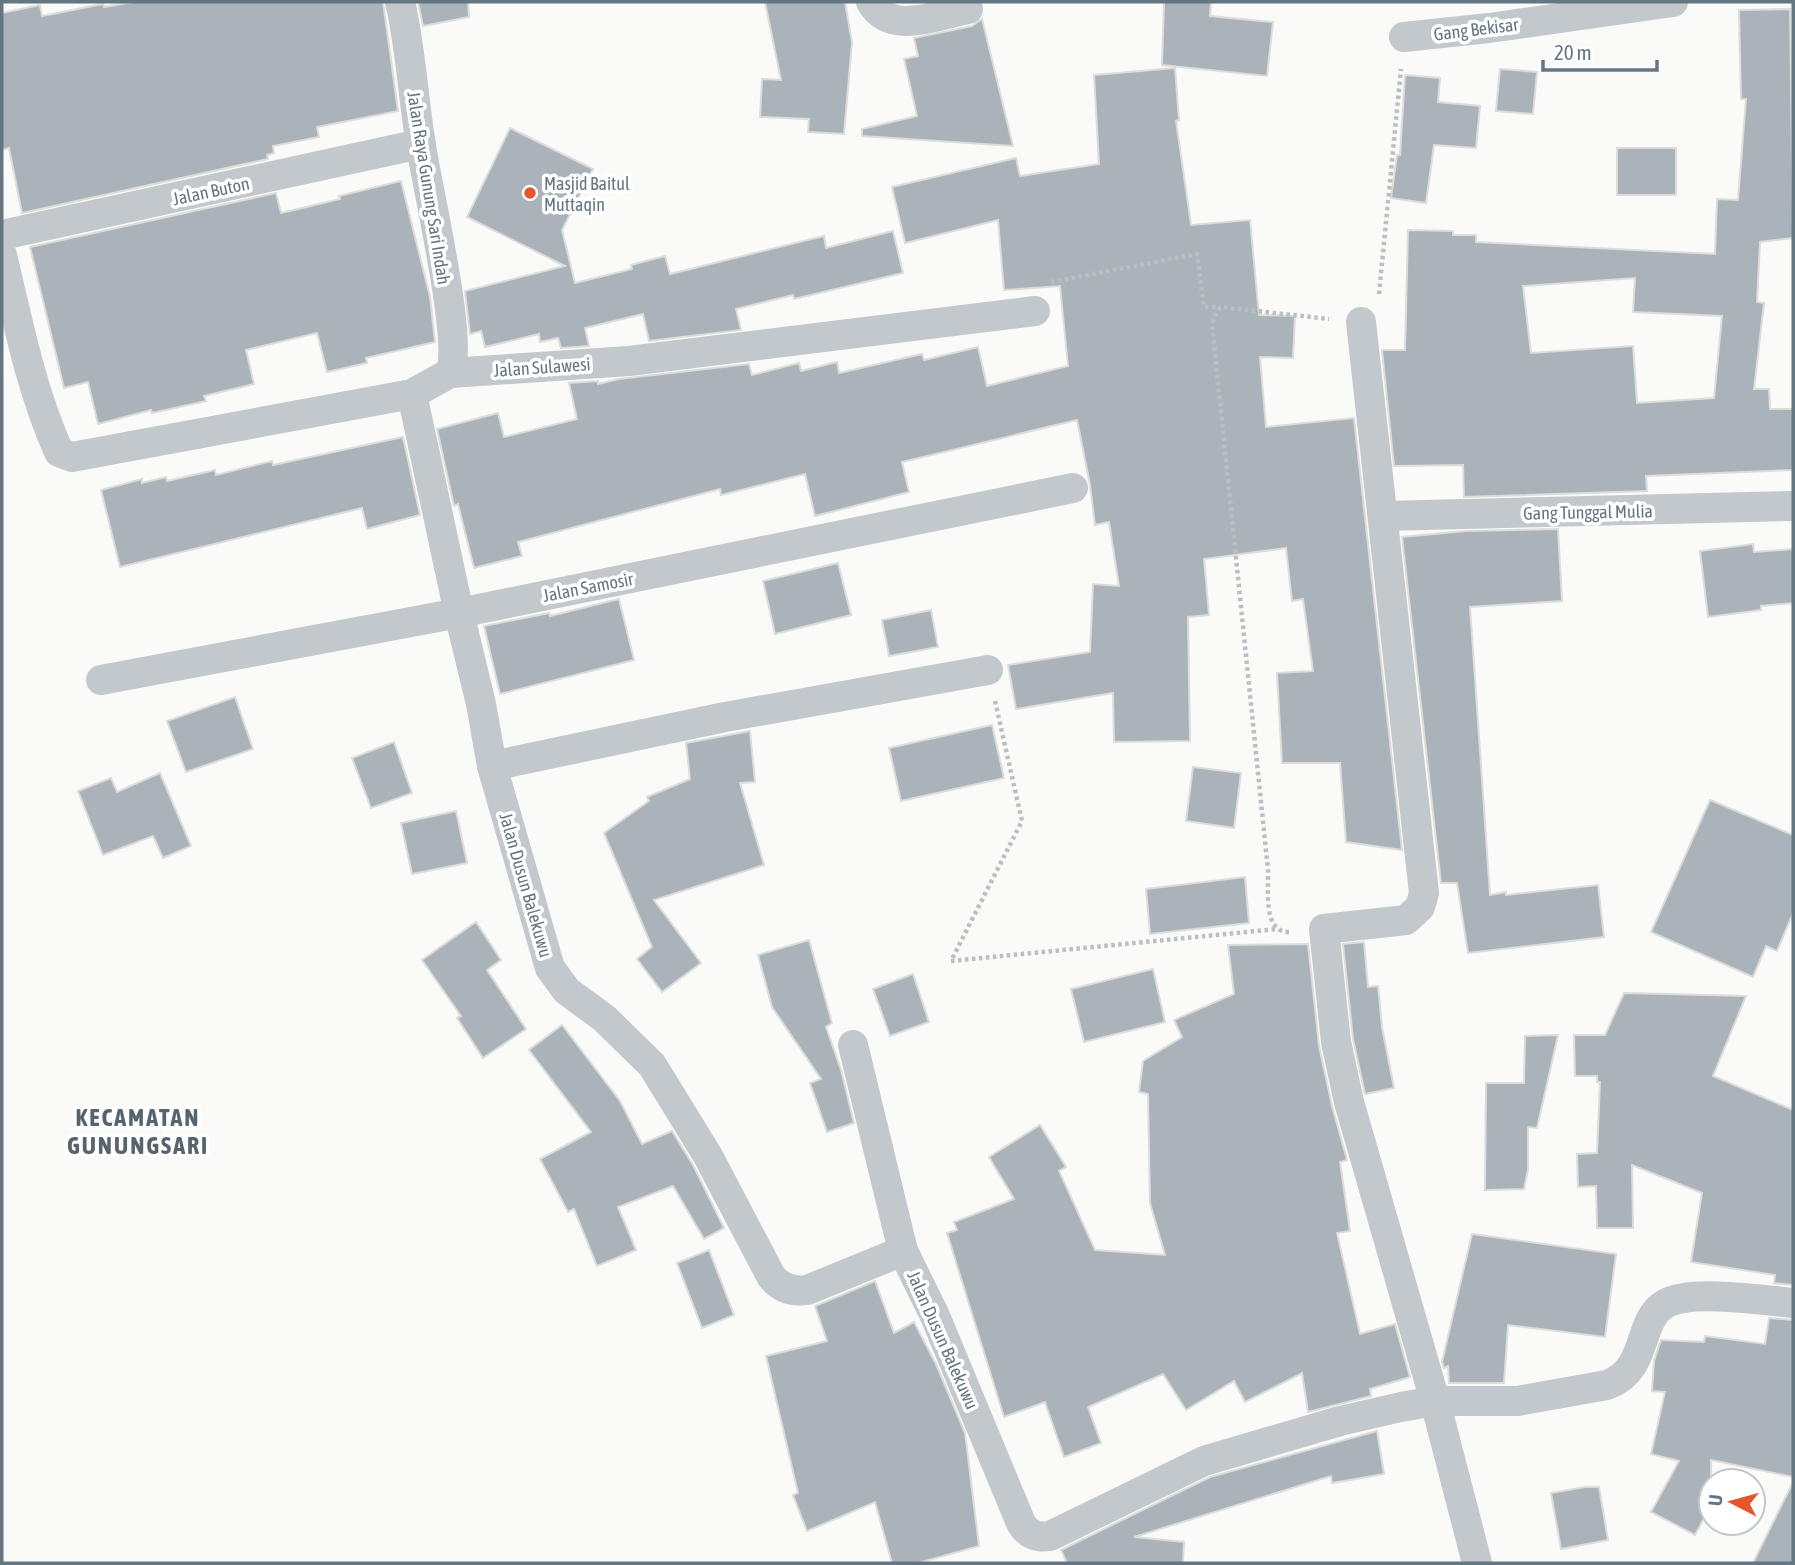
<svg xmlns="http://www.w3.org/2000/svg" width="1795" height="1565" font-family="'Asap Condensed',sans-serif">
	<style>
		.building { fill: #aab3b9; stroke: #dcdcda; stroke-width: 2; fill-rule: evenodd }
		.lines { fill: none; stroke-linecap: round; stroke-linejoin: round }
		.path { stroke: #bbbfc2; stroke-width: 4.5; stroke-dasharray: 3.5 3.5; stroke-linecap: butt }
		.minor { stroke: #c3c8cc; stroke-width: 30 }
		.poi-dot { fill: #e4572e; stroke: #fff; stroke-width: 2.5 }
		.labels { text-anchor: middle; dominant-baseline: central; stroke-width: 7; stroke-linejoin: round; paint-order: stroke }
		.street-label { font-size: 18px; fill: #657683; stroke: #fff }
		.poi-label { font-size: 18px; fill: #657683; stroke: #fff; text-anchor: start }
		.district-label { font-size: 24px; font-weight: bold; letter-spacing: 2px; fill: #57646e; stroke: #fff }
	</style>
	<rect width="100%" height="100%" fill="#fafaf8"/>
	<g class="building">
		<path d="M133,2H383L398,111L317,127L319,137L273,146L274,153L267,155L268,159L22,213L9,148L2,150V13L40,5L42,16L103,4L104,7Z"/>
		<path d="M418,2H468L469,17L423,26Z"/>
		<path d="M765,2H845L852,42L844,134L808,132L809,119L760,117L762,79L781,80Z"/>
		<path d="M1164,2H1211L1210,16L1273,22L1267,76L1162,65Z"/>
		<path d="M1790,9L1793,238L1760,242L1757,302L1764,303L1754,389H1769L1770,409H1793V470L1646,476L1647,491L1464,497L1463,465L1394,466L1382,350H1405L1408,230L1453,231V235H1476V242L1715,254L1717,199L1738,200L1746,99H1741L1739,10ZM1635,278L1633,312L1722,316L1714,398L1637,403L1633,346L1531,353L1523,286Z"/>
		<path d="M982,19L1013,146L862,136V129L917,116L904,59L918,56L914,38L972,26Z"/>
		<path d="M1175,68L1179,120L1176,121L1191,225L1250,220L1259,315L1295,316L1293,358L1260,357L1266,427L1354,418L1402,850L1346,842L1340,763H1282L1277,673L1313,671L1303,599L1292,601L1286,548L1204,559L1209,615L1188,617L1190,741L1114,742L1113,693L1016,709L1008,665L1090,652L1093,584L1119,586L1109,522L1095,525L1090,485L1077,420L902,462L909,492L815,516L805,474L721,495L720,489L518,542L522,556L474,568L458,504L454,506L437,429L498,413L504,437L577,419L569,383L598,381V384L619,379L749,364L752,375L799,363L801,371L837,362L839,373L922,354L924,360L978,347L987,386L1068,366L1060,286L1004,290L998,220L905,243L892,187L1016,158L1020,176L1099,164L1094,75Z"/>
		<path d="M1500,69L1537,72L1533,114L1496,111Z"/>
		<path d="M1405,75L1440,78L1438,102L1480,106L1476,148L1434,145L1426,203L1391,198L1397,155H1400Z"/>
		<path d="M510,128L593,169L562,230L575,283L632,269L631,265L665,256L670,274L824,236L826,248L893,231L903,273L794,299L793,295L736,309L741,330L649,341L643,314L585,328L589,346L561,348L558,338L540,342L539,334L485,347L481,331L470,334L465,291L565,266L467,217Z"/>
		<rect x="1617" y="148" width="59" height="47"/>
		<path d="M401,181L430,297L435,342L366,358L367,363L327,372L317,333L246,350L254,384L204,396L206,401L152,413L151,410L98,424L88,382L64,388L30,247L276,193L281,213L340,199L339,196Z"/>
		<path d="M403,437L420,515L367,529L362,508L120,567L101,490L142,479V483L166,477L167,481L215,470L216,475L272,461L273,465Z"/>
		<path d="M1558,529L1562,601L1470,607L1490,895L1506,892V895L1598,885L1604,937L1468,953L1457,883H1441L1402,537L1466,531Z"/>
		<path d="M1753,544L1754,552L1793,549V603L1761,606V610L1708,617L1700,551Z"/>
		<path d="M838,563L851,615L775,634L763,581Z"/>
		<path d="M619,599L634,660L500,694L484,626L549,613L550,616Z"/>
		<path d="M931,610L938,647L889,656L882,620Z"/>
		<path d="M235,697L253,749L186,772L167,721Z"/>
		<path d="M992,725L1004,778L901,801L889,748Z"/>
		<path d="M750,731L755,782L740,783L764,865L654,900L701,963L662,992L637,959L652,947L604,833L649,801L647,797L690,779L686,743Z"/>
		<path d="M394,742L412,793L371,808L352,758Z"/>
		<path d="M1193,767L1241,773L1234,828L1186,821Z"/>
		<path d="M160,773L191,846L163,858L153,836L103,855L78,791L111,778L117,792Z"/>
		<path d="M1710,800L1793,835V913L1777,951L1766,946L1753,977L1651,932Z"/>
		<path d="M456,811L467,863L412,874L401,823Z"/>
		<path d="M1245,877L1249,923L1150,934L1146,889Z"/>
		<path d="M476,922L501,960L487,970L526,1029L483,1058L457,1018L461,1016L422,960Z"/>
		<path d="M809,940L832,1023L826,1027L841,1070L854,1123L827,1132L810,1083L821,1079L772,1007L758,955Z"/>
		<path d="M1364,942L1368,987L1378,986L1382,1027L1394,1088L1365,1094L1353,1039L1343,944Z"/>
		<path d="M1308,944L1319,1046L1332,1106L1347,1160L1340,1162L1350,1231L1337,1233L1360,1334L1395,1324L1410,1377L1370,1389L1371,1396L1308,1412L1302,1373L1245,1402L1234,1381L1186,1410L1163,1374L1088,1407L1101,1443L1064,1457L1045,1402L1004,1417L947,1233L957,1230L954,1222L1014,1199L989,1157L1040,1125L1066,1167L1059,1171L1095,1250L1165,1255L1150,1203L1148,1094L1139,1092L1143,1061L1182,1037L1174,1020L1234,994L1228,945Z"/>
		<path d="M1153,969L1165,1022L1084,1042L1071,989Z"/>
		<path d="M913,974L929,1022L890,1036L873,989Z"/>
		<path d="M1624,993L1746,996L1713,1076L1793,1110V1285L1774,1283L1775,1275L1691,1262L1702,1193L1632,1165L1633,1228H1597L1596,1186L1578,1187L1577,1154L1597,1153L1600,1082H1597V1076H1575L1574,1035H1605Z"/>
		<path d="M562,1025L620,1101L642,1144L672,1131L693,1165L724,1228L704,1239L673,1186L618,1207L636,1250L597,1266L574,1209L568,1212L540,1159L591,1132L529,1050Z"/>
		<path d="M1558,1035L1537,1128L1528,1127V1169L1524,1189L1485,1190L1486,1083H1524L1525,1036Z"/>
		<path d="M1472,1234L1616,1254L1605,1337L1508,1325L1504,1383H1449L1448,1366L1444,1368L1442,1362Z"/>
		<path d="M709,1250L734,1315L702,1328L677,1263Z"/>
		<path d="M875,1281L894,1333L914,1322L936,1364L965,1433L979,1546L918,1563H892L875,1502L807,1531L793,1495L798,1493L766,1356L827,1341L815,1306Z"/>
		<path d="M1769,1318L1793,1320V1477L1711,1460V1505L1695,1535L1651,1512L1679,1461L1651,1454L1665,1392L1652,1391L1654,1361L1661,1340L1704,1342L1705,1336L1765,1344Z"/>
		<path d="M1377,1431L1384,1474L1332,1483L1331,1476L1134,1537L1184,1542L1183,1563H1067L1061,1550L1210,1477Z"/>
		<path d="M1793,1482V1563H1753Z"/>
		<path d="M1585,1487H1599L1608,1540L1561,1549L1551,1493Z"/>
	</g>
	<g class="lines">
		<g class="path">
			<path d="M1051,282L1197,254L1204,307H1221"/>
			<path d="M1379,294L1401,69"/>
			<path d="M995,701L1022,821L951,961L1277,929"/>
			<path d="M1289,932C1262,932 1269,889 1268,870L1212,324L1215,315L1221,307L1329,319"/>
		</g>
		<g class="minor">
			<path d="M400,2C411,48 413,98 421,145C427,187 464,343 450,373"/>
			<path d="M871,2C890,36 937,15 968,9"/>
			<path d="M1404,37L1489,28L1673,2"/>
			<path d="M2,235L420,144"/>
			<path d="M2,255C18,322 31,390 59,452L72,457L412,394L450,373L629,361L1035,311"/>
			<path d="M1361,322L1424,893L1420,907L1406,920L1324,929L1336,1042L1349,1102L1435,1401L1477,1563"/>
			<path d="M412,394L459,613L481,704L492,766L550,968L567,991L604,1018L652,1065L708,1156L771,1276C780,1288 792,1292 807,1290L903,1251L935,1316L1021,1523C1027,1534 1037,1538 1050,1536L1204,1461L1340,1421L1401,1407L1435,1401H1517L1607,1385C1650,1369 1636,1321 1665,1304C1690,1289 1763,1300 1793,1303"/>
			<path d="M1383,516L1793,506"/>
			<path d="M101,680L459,613L1073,488"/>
			<path d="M492,766L725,717L988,670"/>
			<path d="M853,1045L903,1251"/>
		</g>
	</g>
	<circle class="poi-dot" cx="530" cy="193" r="7"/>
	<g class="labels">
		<g class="street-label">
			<text transform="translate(1476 29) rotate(-7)">Gang Bekisar</text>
			<text transform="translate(429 188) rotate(81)">Jalan Raya Gunung Sari Indah</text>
			<text transform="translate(211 191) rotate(-12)">Jalan Buton</text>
			<text transform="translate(542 367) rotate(-4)">Jalan Sulawesi</text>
			<text transform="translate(1588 512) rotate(-1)">Gang Tunggal Mulia</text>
			<text transform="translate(588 587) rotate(-11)">Jalan Samosir</text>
			<text transform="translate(526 885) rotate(74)">Jalan Dusun Balekuwu</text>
			<text transform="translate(943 1340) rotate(66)">Jalan Dusun Balekuwu</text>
		</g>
		<g class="poi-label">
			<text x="544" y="183">Masjid Baitul<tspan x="544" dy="21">Muttaqin</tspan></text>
		</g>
		<g class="district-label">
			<text x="138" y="1117">KECAMATAN<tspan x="138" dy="28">GUNUNGSARI</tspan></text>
		</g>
	</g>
	<rect width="1795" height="1565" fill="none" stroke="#657683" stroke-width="7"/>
	<g transform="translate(1732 1502) rotate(276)"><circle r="33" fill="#ffffff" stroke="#c1c8cd" stroke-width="2"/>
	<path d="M0-5L12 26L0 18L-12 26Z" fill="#e4572e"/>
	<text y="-10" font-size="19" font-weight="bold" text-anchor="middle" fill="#657683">U</text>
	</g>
	<path d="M1543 60v10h114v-10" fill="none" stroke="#657683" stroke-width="3.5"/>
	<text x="1554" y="60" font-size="21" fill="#657683" stroke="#ffffff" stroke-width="5" paint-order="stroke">20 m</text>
</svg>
